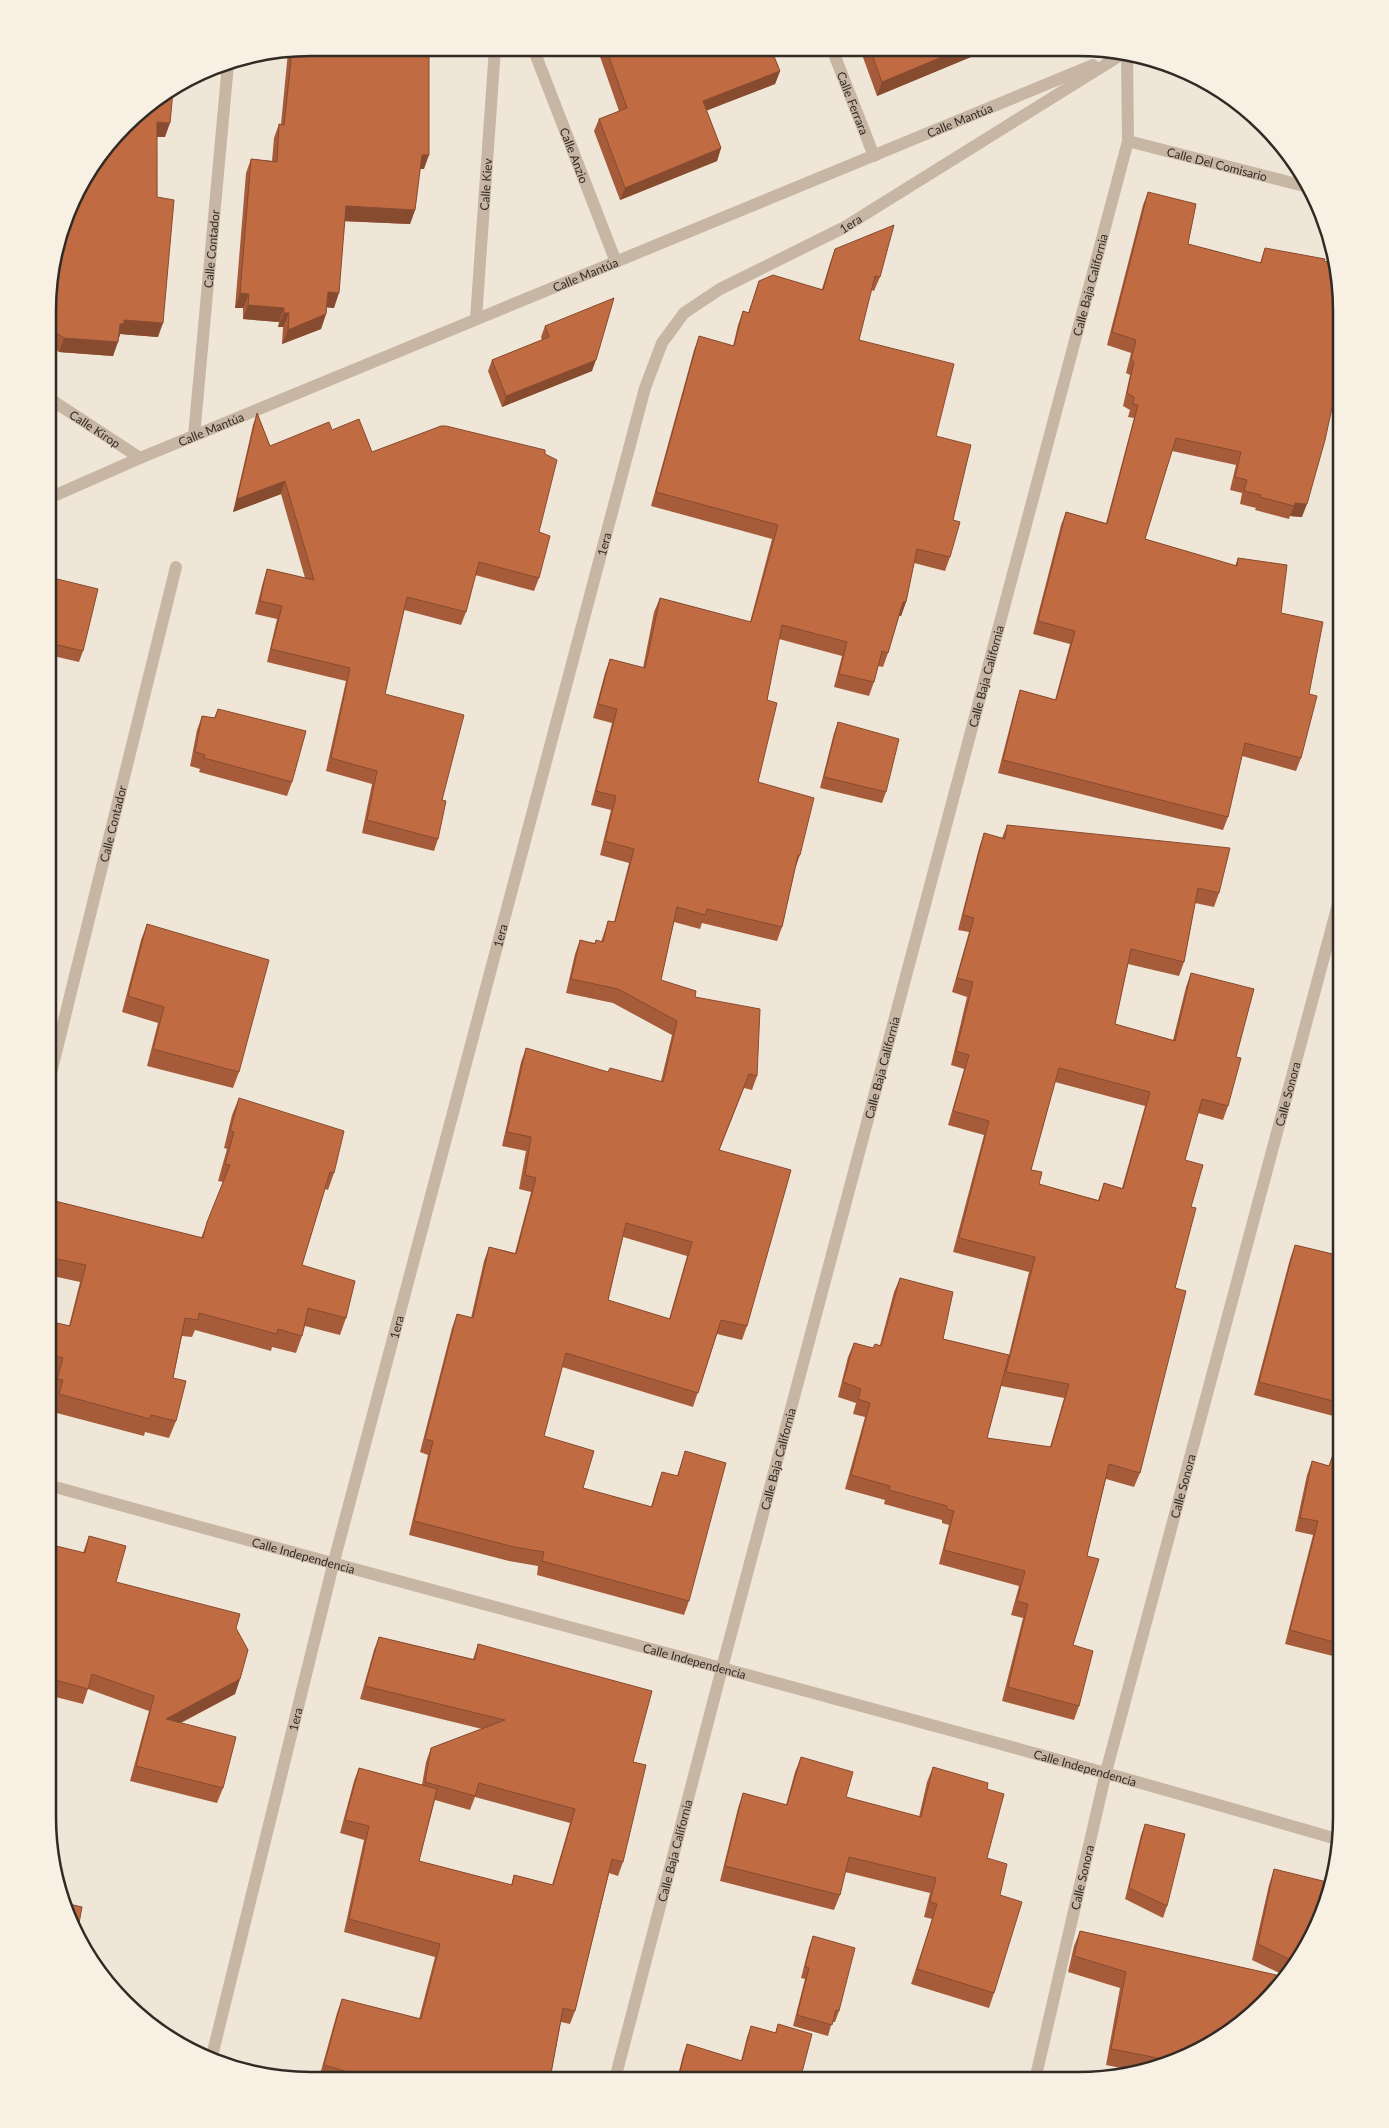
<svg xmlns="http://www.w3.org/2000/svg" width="1389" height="2128" font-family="Lato,sans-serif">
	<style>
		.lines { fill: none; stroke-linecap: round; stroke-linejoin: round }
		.minor { stroke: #c7b6a4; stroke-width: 12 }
		.wall { fill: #a65c3a; fill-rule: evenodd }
		.shaded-wall { fill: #874b2f }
		.building { fill: #c16b43; stroke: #874b2f; fill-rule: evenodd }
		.labels { text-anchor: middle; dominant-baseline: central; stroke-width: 5; stroke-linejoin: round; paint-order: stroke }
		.street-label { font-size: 12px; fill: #322a25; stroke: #f8f0e3 }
		.rim { fill: none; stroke: #322a25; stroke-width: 2.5 }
	</style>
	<rect width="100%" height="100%" fill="#efe6d7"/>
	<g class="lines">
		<g class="minor">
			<path id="s1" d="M533,48L616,262"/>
			<path id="s2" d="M832,49L874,156"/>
			<path id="s3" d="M1128,141L1308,187"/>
			<path id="s4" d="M476,319L495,48"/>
			<path id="s5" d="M50,399L140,458"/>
			<path id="s6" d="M194,436L228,64"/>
			<path id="s7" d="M49,498L140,458L1093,65"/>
			<path id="s8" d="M49,1081L176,567"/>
			<path id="s9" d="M48,1485C478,1605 911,1715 1340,1840"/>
			<path id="s10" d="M211,2060L333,1565L645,388L662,343L684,313L720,289L843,228L1124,53"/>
			<path id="s11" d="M615,2079L722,1668L1128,141L1127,54"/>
			<path id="s12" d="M1035,2080L1106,1772L1341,893"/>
		</g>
	</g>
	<g class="wall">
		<path d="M312,48L424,169H420L415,210L410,224L345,221L334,308L327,307L326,314L321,329L282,344L283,327H278L279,322L243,319V308H235L246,173L251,159L272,161L274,138L279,124H281L288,52Z"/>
		<path d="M597,48L771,49L780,71L775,84L706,110L721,148L717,161L620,200L594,131L599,119L619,111Z"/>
		<path d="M860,49H980L978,54L877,96Z"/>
		<path d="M137,113L165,137H157L158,337L120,334L113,356L59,352L50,346V277Z"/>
		<path d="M1148,192L1188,244L1260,263L1265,248L1302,517L1290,516L1289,519L1255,510L1256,508L1240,504L1242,493L1230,490L1236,465L1172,451L1145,539L1235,566L1238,558L1281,613L1309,694L1301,758L1296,771L1242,756L1228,817L1223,830L998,773L1016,703L1020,690L1055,700L1070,644L1033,634L1061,525L1066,512L1106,523L1134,418L1128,417L1130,410L1123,406L1130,375L1126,373L1131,353L1107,345L1143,205Z"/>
		<path d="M835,249L880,277L874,291L871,290L859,340L936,436L953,520L950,557L945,571L914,563L906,602L901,616H899L888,653L883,667L878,666L874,682L869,696L834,687L842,656L779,639L767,700L758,782L800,855L795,869L782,927L777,941L702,923L700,929L674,922L661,980L695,997L757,1076L752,1090L744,1088L719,1151L747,1326L742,1340L717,1334L693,1407L562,1367L544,1436L583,1488L651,1507L657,1486L662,1472L677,1476L685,1451L689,1601L684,1615L537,1575L538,1566L509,1561L409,1535L428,1455L420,1452L452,1328L457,1314L471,1318L484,1261L489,1247L515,1253L531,1192L519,1189L526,1151L502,1146L521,1062L526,1048L608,1072L661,1081L672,1035L613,1003L566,993L575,954L580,940L595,943L596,940L601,942L608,921L614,922L629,863L600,855L611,810L591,805L612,723L593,718L605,673L610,659L643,668L654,612L660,598L750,622L772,539L651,506L694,350L699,336L733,346L738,325L743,311L748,313L759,281L822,289L830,263ZM623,1237L687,1256L669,1319L608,1300Z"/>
		<path d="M545,326L592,371L502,407L488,371L492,360L542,340L541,337Z"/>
		<path d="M257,413L270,446L332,430L372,452L545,454L539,532V578L534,591L475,575L466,612L461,625L404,610L385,694L442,800L438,839L434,851L362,833L372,784L326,771L346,681L267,662L277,619L255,614L263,582L267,569L305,578L281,494L233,512L253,425Z"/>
		<path d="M49,577L83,651L79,662L49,655Z"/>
		<path d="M218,709L292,782L287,796L199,772L200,769L190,766L197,730L202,716L214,718Z"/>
		<path d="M838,722L886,792L882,803L820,788L834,733Z"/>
		<path d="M1007,825L1219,893L1214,907L1195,903L1184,962L1179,976L1128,964L1115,1024L1173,1040L1186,987L1191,973L1236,1057L1228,1106L1223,1120L1198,1113L1185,1160L1191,1207L1140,1473L1134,1487L1106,1479L1087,1556L1073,1645L1079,1706L1074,1720L1002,1701L1023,1618L1011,1615L1019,1586L939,1564L949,1525L942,1523V1520L884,1504L885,1500L845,1489L865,1417L853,1414L856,1403L838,1397L848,1357L854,1343L873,1348L880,1345L894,1292L900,1278L943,1339L1009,1355L1029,1272L953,1252L984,1135L948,1125L964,1069L951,1065L967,997L952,992L969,932L958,930L979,848L984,833L1002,838ZM1055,1082L1145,1106L1122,1188L1104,1183L1098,1200L1039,1184L1031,1170ZM1001,1386L1064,1398L1050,1447L987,1438Z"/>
		<path d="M147,924L239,1072L233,1088L147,1066L158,1023L122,1012L141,940Z"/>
		<path d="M239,1098L334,1173L328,1190L325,1189L302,1265L346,1318L340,1335L305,1326L302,1336L296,1353L272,1347L271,1351L195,1330L192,1337L182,1336L173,1378L176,1421L169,1438L145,1432L144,1436L53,1412L57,1397L51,1396L56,1375L48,1373V1321L69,1326L80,1282L48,1275V1219L55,1201L201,1238L223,1182L218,1181L227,1149L224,1148L232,1115Z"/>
		<path d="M1295,1245L1341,1256V1418L1254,1395L1290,1259Z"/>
		<path d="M1341,1431V1658L1285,1644L1313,1535L1295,1531L1307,1475L1312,1461L1329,1466Z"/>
		<path d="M89,1536L116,1582L236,1628L240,1679L235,1694L181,1723L223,1788L217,1803L130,1781L149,1711L88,1689L83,1704L48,1695V1544L83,1553Z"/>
		<path d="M379,1637L473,1659L478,1644L633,1762L623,1862L618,1876L609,1873L575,2011L570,2024L561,2022L550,2079L319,2078L337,2013L342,1999L419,2019L435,1957L344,1932L364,1840L340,1833L354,1781L359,1768L422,1785L426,1762L431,1748L482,1729L360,1699L374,1650ZM475,1797L570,1823L552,1885L514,1875L511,1885L419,1861L435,1800L470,1810Z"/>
		<path d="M1341,1685V1713L1334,1711Z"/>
		<path d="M801,1757L846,1797L919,1817L927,1782L933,1767L987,1789V1858L1000,1895L994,1993L989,2008L911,1984L932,1919L924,1917L930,1893L845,1872L840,1895L834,1910L720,1881L738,1808L743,1793L786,1805L795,1772Z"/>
		<path d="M1145,1824L1167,1906L1163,1918L1125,1899L1141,1835Z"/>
		<path d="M1274,1869L1327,1902L1297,1963L1286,1976L1252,1960L1269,1885Z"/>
		<path d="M1080,1931L1285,1977L1179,2060L1131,2070L1106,2065L1120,1988L1068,1972L1074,1946Z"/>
		<path d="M813,1936L839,2011L835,2022H832L828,2036L793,2026L805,1979L801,1978L809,1947Z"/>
		<path d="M778,2024L800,2080L677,2079L683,2055L687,2044L741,2061L747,2037L751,2026L775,2033Z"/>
	</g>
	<g class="shaded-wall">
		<path d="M961,49H980L978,54L877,96L882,82Z"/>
		<path d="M780,71L775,84L698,114L703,101Z"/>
		<path d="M157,122L170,123L165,137L152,136Z"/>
		<path d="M721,148L717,161L620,200L625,188Z"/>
		<path d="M422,155H429L424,169H417Z"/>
		<path d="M346,206L415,210L410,224L340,221Z"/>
		<path d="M328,292L339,293L334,308L322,307Z"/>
		<path d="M240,293L249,294L243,308H235Z"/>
		<path d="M248,305L284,308L279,322L243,319Z"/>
		<path d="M284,313H289L283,327H278Z"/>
		<path d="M326,314L321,329L282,344L288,330Z"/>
		<path d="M124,320L163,323L158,337L120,334L119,338H114L120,324Z"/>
		<path d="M64,338L118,342L113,356L59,352Z"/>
		<path d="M596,360L592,371L502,407L506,396Z"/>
		<path d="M285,481L281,494L233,512L237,499Z"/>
		<path d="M1295,503L1307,504L1302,517L1290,516Z"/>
		<path d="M903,602H906L901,616L898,615Z"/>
		<path d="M240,1679L235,1694L160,1733L166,1719Z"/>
	</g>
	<g class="building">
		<path d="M312,48H429V155H422L415,210L346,206L339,293L328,292L326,314L288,330L289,313H284V308L248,305L249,294L240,293L251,159L277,162L279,124L284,125L292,51Z"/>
		<path d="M606,48L771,49L780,71L703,101L721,148L625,188L599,119L627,108Z"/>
		<path d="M870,49H961L882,82Z"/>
		<path d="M173,91L170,123L157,122V197L174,200L163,323L124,320V324H120L118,342L64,338L50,329V277L75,195L137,113Z"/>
		<path d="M1148,192L1196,204L1188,244L1261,263L1265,248L1325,259L1324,261L1332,263L1342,312L1341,366L1325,440L1307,504L1295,503L1294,506L1260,497L1261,495L1244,491L1247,480L1235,477L1241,452L1176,438L1145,539L1237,566L1238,558L1287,565L1281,613L1323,622L1309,694L1317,696L1301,758L1245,743L1228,817L1003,760L1020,690L1056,700L1075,631L1038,621L1066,512L1107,524L1138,405L1133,404L1134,397L1127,393L1134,362L1131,360L1136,340L1112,332Z"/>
		<path d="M894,225L880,277L875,276L859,340L954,364L936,436L971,445L953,520L960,522L950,557L917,549L906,602H903L888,653L882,651L874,682L839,674L847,642L782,625L767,700L777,703L758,782L814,798L800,855H798L782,927L707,909L705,915L677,907L661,980L696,991L695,997L760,1009L757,1076L749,1074L719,1150L791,1170L747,1326L721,1320L698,1393L566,1353L544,1436L594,1451L583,1488L652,1507L662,1472L678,1476L685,1451L726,1463L689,1601L542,1561L544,1552L514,1547L414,1521L433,1441L425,1439L457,1314L473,1318L489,1247L516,1254L536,1178L525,1175L531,1137L507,1132L526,1048L608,1072L610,1068L663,1082L677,1021L618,989L571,979L580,940L595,944L596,940L603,942L608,921L615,922L634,849L605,841L616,796L596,791L617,709L598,704L610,659L645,668L660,598L751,622L778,525L656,492L699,336L734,346L743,311L749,313L759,281L773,275L823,290L835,249ZM626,1223L692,1242L670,1319L608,1300Z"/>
		<path d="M614,298L596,360L506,396L492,360L549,337L545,326Z"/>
		<path d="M257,413L270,446L329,422L332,430L359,419L372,452L441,426H446L545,450V454L557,460L539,532L550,536L539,578L479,562L466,612L407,597L385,694L464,715L442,800L446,801L438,839L367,820L377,771L331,758L350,668L271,649L282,606L260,601L267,569L314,580L285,481L237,499Z"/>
		<path d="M49,577L98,589L83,651L49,643Z"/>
		<path d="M218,709L306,731L292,782L204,758L205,755L195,752L202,716L215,718Z"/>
		<path d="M838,722L899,739L886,792L824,777Z"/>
		<path d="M1007,825L1230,848L1219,893L1198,888L1184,962L1131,949L1115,1024L1175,1041L1191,973L1254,989L1236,1057L1241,1058L1228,1106L1202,1099L1185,1160L1203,1165L1191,1207L1196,1208L1175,1288L1186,1291L1140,1473L1109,1464L1087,1556L1099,1559L1073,1645L1093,1651L1079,1706L1008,1687L1028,1604L1017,1601L1025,1571L944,1550L954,1511L947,1509V1506L889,1490L890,1486L851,1475L870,1403L858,1399L861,1389L843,1382L854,1343L873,1348L875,1344L881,1346L900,1278L953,1292L943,1339L1009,1355L987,1438L1051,1447L1069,1384L1006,1372L1035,1257L959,1238L989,1121L953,1111L969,1055L956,1051L973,982L957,978L974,918L963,915L984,833L1005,839ZM1059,1068L1150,1092L1123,1189L1104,1183L1099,1201L1039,1184L1042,1172L1031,1170Z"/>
		<path d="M147,924L269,960L239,1072L153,1049L164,1007L128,996Z"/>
		<path d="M239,1098L344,1131L334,1173L330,1172L302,1265L355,1281L346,1318L308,1308L302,1336L278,1329L277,1334L199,1313L198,1320L185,1318L173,1378L186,1381L176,1421L151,1415L150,1419L59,1394L63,1380L57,1379L63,1358L48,1354V1321L70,1326L86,1265L48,1257V1226L55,1201L203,1238L207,1222L230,1165L225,1164L234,1132L230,1131Z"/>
		<path d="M1295,1245L1341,1256V1403L1259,1382Z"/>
		<path d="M1341,1432V1644L1290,1630L1318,1521L1300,1518L1312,1461L1329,1466Z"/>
		<path d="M89,1536L126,1546L116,1582L240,1614L236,1628L248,1650L240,1679L166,1719L236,1737L223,1788L136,1766L154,1696L92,1674L88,1689L48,1678V1544L85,1553Z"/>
		<path d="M379,1637L475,1660L478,1644L652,1691L633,1762L646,1765L623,1862L612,1859L575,2011L563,2008L550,2079H372L324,2065L342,1999L421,2019L440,1944L349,1919L369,1826L345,1820L359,1768L437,1789L419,1861L512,1885L514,1875L553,1885L575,1809L479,1783L475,1796L425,1782L431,1748L505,1720L365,1686Z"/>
		<path d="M801,1757L853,1772L846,1797L921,1817L933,1767L988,1783L987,1789L1004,1794L987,1858L1007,1864L1000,1895L1022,1902L994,1993L917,1969L937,1904L930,1902L936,1878L849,1857L840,1895L725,1866L743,1793L787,1805Z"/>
		<path d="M1145,1824L1185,1834L1167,1906L1129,1888Z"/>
		<path d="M1274,1869L1331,1883L1327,1902L1297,1963L1258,1944Z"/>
		<path d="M65,1903L82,1907L77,1934L68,1918Z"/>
		<path d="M1080,1931L1285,1977L1251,2015L1179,2060L1173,2061L1111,2049L1126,1972L1074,1956Z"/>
		<path d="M813,1936L855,1948L839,2011L836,2010L832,2025L797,2015L809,1968L805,1967Z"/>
		<path d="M778,2024L812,2034L800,2080L678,2079L687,2044L742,2061L751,2026L776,2033Z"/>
	</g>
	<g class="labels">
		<g class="street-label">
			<text stroke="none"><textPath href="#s2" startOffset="58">Calle Ferrara</textPath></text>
			<text stroke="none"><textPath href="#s7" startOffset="986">Calle Mantúa</textPath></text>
			<text stroke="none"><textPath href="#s1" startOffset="115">Calle Anzio</textPath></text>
			<text stroke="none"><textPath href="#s3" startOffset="92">Calle Del Comisario</textPath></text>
			<text stroke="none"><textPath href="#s4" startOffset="135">Calle Kiev</textPath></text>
			<text stroke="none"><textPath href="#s10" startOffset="2002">1era</textPath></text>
			<text stroke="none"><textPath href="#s6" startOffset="188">Calle Contador</textPath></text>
			<text stroke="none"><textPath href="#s7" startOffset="581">Calle Mantúa</textPath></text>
			<text stroke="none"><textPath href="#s11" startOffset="1856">Calle Baja California</textPath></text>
			<text stroke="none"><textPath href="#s5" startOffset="54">Calle Kirop</textPath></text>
			<text stroke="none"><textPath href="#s7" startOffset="176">Calle Mantúa</textPath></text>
			<text stroke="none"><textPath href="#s10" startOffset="1566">1era</textPath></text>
			<text stroke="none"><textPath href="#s11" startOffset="1451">Calle Baja California</textPath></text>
			<text stroke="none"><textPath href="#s8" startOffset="265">Calle Contador</textPath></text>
			<text stroke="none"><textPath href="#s10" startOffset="1161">1era</textPath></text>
			<text stroke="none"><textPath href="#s11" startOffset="1046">Calle Baja California</textPath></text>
			<text stroke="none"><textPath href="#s12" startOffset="1018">Calle Sonora</textPath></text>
			<text stroke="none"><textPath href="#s10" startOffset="756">1era</textPath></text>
			<text stroke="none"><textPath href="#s11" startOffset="641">Calle Baja California</textPath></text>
			<text stroke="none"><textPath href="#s12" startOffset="612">Calle Sonora</textPath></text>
			<text stroke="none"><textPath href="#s9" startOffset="265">Calle Independencia</textPath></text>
			<text stroke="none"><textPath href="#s9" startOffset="670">Calle Independencia</textPath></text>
			<text stroke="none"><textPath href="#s10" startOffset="351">1era</textPath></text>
			<text stroke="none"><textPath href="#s9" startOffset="1075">Calle Independencia</textPath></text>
			<text stroke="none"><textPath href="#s11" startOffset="236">Calle Baja California</textPath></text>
			<text stroke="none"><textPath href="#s12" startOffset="208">Calle Sonora</textPath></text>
		</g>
	</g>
	<path d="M0 0H1389V2128H0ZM311 56H1078A255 255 0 0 1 1333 311V1817A255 255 0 0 1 1078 2072H311A255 255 0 0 1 56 1817V311A255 255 0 0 1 311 56Z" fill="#f8f0e3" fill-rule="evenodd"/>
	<path class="rim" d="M311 56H1078A255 255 0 0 1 1333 311V1817A255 255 0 0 1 1078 2072H311A255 255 0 0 1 56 1817V311A255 255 0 0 1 311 56Z"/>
</svg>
